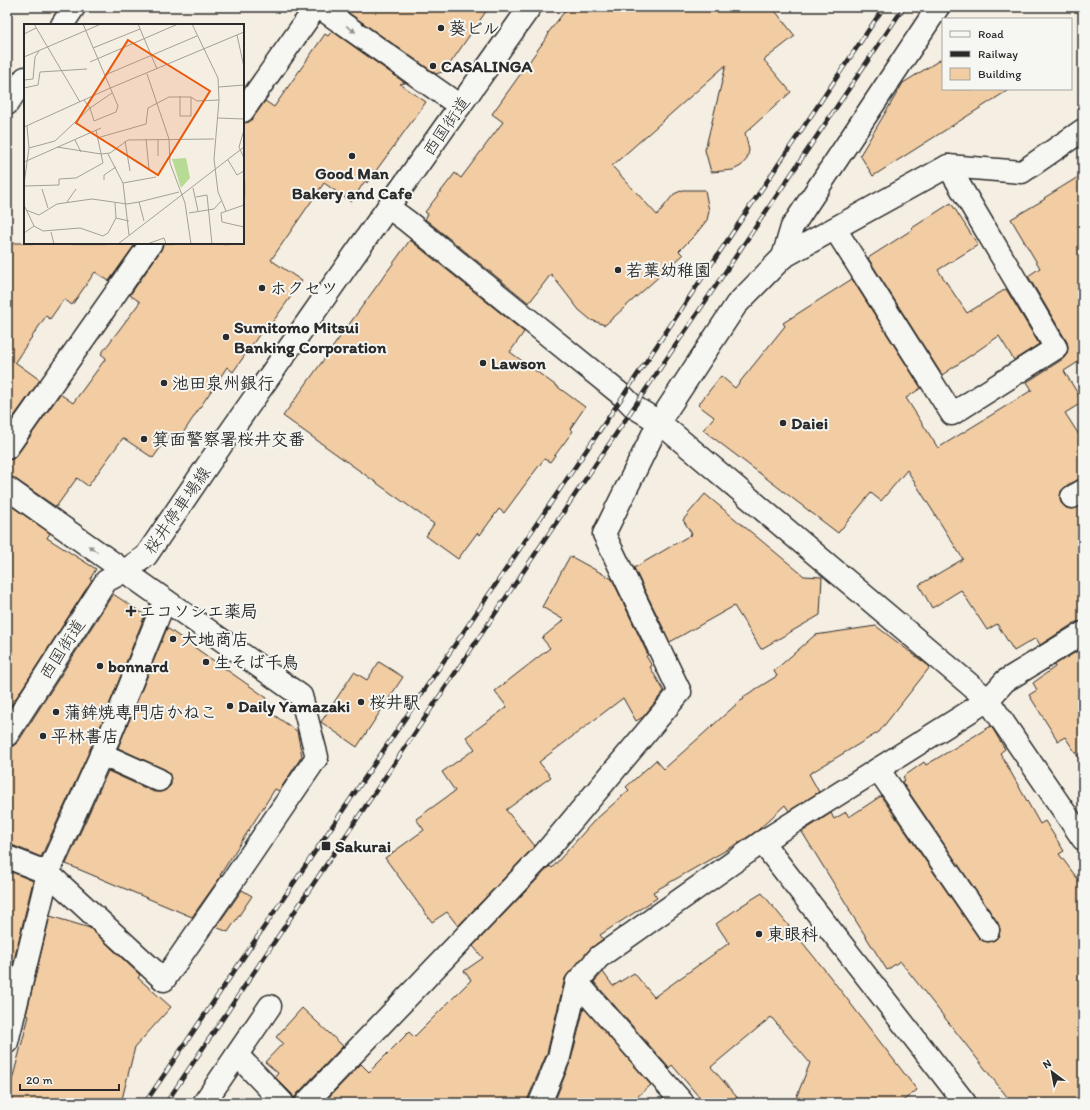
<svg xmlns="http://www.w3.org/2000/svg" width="1090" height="1110" font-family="Itim,'Klee One',sans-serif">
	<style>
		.building { fill: #f2cca2; stroke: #2b2b2b }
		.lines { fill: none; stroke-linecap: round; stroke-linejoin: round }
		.minor-casing { stroke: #2b2b2b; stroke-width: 25 }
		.minor { stroke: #f6f6f2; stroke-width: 22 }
		.rail-casing { stroke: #2b2b2b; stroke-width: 4.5 }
		.rail { stroke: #f6f6f2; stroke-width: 3; stroke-dasharray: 9; stroke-linecap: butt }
		.oneway { fill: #90908e }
		.poi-dot { fill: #2b2b2b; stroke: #f6f6f2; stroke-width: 1.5 }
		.labels { text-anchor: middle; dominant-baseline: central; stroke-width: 4; stroke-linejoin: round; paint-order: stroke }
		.poi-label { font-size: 17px; font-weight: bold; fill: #2b2b2b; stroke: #f6f6f2; text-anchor: start }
		.street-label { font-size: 17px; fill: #2b2b2b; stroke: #f6f6f2 }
		.inset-road { fill: none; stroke: #a4a099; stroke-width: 1 }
		.view { fill: #e8590c; fill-opacity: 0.15; stroke: #e8590c; stroke-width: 2 }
		.inset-edge { fill: none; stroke: #2b2b2b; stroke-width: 2 }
	</style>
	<rect width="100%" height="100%" fill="#f5eee2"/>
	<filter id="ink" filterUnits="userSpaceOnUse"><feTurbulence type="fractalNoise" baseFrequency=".025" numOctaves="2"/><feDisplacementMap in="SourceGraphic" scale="8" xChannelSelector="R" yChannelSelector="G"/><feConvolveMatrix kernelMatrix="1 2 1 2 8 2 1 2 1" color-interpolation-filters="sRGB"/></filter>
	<g filter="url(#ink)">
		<g class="building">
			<path d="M349,7H489L445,71L436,74L346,11Z"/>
			<path d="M568,7H772L795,36L764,60L791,92L745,133L749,150L747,159L741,166L733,170L711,172L705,150L726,65L612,166L657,215L674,194L683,190H705L709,211L707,220L695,235L679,251L683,255L605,325L591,320L579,310L551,274L529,303L425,219L428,214L425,212L455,173L461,178L503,122L492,114L549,34L548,33Z"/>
			<path d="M332,31L405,83L400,84L426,102L367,183L365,181L351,202L324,183L271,260L302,281L269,327L266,325L233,372L227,367L179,439L171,433L153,458L123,438L88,486L77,478L56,507L14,478L7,476V460L13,459L17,455L60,394L73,403L106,358L101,354L140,302L130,295L161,250L163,243H243V123L249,122L253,118L265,101L274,107L325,34L328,36Z"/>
			<path d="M943,58V89H1010L873,176L860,155L903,83Z"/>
			<path d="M1083,174V359L1064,371L1083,402L1065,413L1083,441V479L1077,480L1066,486L1061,491L1060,497L1061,503L1066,508L1072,509L1083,505V621L1076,622L1040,645L1036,638L1014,651L997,624L987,630L961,590L932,608L919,585L963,559L907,470L881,501L871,493L838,533L703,430L714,417L698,405L721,376L735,388L785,326L783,323L852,279L921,388L906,398L938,448L1032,390L1027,382L1063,359L1067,354L1068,347L1067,342L1028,276L1040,268L1011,219L1045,199L1044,198Z"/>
			<path d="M951,203L978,245L938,270L967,313L1006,289L1039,344L1014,360L999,336L942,375L868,258L913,229L912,228Z"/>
			<path d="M410,240L524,332L510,352L585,407L570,429L573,431L550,462L544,459L504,513L499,509L480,535L477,533L458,559L426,536L434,524L283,416Z"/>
			<path d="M7,243H136L109,281L95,272L72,305L64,299L50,319L46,316L15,362L40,380L7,426Z"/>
			<path d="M705,494L804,576L822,577L820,615L761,649L734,606L670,642L634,568L692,534L683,520Z"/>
			<path d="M7,503L50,533L47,538L96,569L90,579L92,580L7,712Z"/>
			<path d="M570,556L612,579L648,655L646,656L652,666L650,667L664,691L643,717L636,721L623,698L539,762L551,777L506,810L535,846L458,926L447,912L432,922L385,858L424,830L416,819L455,791L442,772L475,749L466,737L507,707L495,691L550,648L542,638L564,620L542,607Z"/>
			<path d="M113,594L145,615L99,730L41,857L12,845H7V747L13,746L18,742Z"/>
			<path d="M876,626L930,667L879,732L809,774L819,792L789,811L785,805L757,831L737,844L653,892L657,898L600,935L603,939L590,949L565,978L547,1053L528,1098V1103H323L361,1064L369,1072L409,1032L414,1037L471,980L464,971L483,958L473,946L550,866L552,868L593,822L629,790L626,787L656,760L664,769L739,702L744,699L743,697L777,676L774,671L815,635Z"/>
			<path d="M167,628L267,698L261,706L297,731L302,756L279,791L275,789L220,875L221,876L192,917L66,864L108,771L154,792H160L166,790L171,785V779L169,773L164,769L118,748Z"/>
			<path d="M1083,648V764L1065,737L1058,741L1029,695L1037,690L1033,683L1055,667L1054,665Z"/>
			<path d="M379,662L403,677L357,747L321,722L354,672L367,680Z"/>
			<path d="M991,726L1005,749L1000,753L1040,824L1045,821L1064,851L1059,854L1083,886V1103H1012L900,961L887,970L849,910H850L802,832L831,813L834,819L846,812L849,817L881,796L978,937L983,941L989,942L995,940L999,935L1000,929L998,923L902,782L905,780L903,777L924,762L926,765Z"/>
			<path d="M7,870L33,881L7,989Z"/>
			<path d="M242,890L252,896L228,932L216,927Z"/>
			<path d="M762,893L824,969L917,1090L900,1103H794L810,1063L771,1017L711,1067L742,1103H704L672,1065L669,1068L594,982L603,972L613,986L634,973L654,997L729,943L716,924L741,906Z"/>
			<path d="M50,916L90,928L140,975L138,978L171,1007L135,1047L121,1103H7V1099L29,1016L26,1015Z"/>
			<path d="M302,1008L343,1046L297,1094L294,1099L292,1094L275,1077L278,1073L265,1062L283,1043L276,1037Z"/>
			<path d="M584,1008L651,1085L630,1103H554L571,1060Z"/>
		</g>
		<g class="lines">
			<g class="minor-casing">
				<g id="minor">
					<path d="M319,7L460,106"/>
					<path d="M62,25L74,7"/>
					<path d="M7,104L25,78"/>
					<path d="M243,111L316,7"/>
					<path d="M388,207L407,221L623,396L634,407L659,422L988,700L1083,839"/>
					<path d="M835,229L952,414L1056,348L948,166"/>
					<path d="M783,257L792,227L938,7"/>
					<path d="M7,448L151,243"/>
					<path d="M7,488L301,696L317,757L236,876L164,980L48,873L7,857"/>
					<path d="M1072,497L1083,491"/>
					<path d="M7,735L106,581L125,571L146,556L224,441L388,207L530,7"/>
					<path d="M101,754L159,780"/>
					<path d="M878,769L988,930"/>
					<path d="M762,842L965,1103"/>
					<path d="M577,982L683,1103"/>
					<path d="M7,1042L48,873L110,735L165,600"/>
					<path d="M237,1055L283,1103"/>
					<path d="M204,1103L270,1006"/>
					<path d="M306,1103L544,854L680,692L604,534L659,422L736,305L783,257L948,166L1022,172L1083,130"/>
					<path d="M540,1103L559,1057L577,982L599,957L762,842L988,700L1005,681L1083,633"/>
				</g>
			</g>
			<use href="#minor" class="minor"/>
			<g class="rail-casing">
				<g id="rail">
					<path d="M145,1103L623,396L884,7"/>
					<path d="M166,1103L634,407L904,7"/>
				</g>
			</g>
			<use href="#rail" class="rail"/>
		</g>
		<defs><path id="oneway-solid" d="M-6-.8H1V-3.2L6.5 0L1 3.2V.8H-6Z"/></defs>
		<g class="oneway">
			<use href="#oneway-solid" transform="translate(351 29) rotate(35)"/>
			<use href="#oneway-solid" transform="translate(93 549) rotate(-145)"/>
		</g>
	</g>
	<g class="poi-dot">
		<circle cx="441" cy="28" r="4"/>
		<circle cx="433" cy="66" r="4"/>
		<circle cx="352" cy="156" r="4"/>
		<circle cx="618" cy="270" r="4"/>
		<circle cx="262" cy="288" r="4"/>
		<circle cx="226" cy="337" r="4"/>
		<circle cx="483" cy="363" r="4"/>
		<circle cx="164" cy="383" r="4"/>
		<circle cx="783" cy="423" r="4"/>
		<circle cx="144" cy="439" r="4"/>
		<path d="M129 605h4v4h4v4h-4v4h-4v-4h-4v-4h4z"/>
		<circle cx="173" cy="639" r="4"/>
		<circle cx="206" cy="662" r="4"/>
		<circle cx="100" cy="666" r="4"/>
		<circle cx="361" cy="702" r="4"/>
		<circle cx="230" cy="706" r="4"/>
		<circle cx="56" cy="712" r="4"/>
		<circle cx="43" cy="736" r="4"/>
		<rect x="321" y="841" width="10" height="10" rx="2"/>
		<circle cx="759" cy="934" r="4"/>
	</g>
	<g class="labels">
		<g class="poi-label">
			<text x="449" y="28">葵ビル</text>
			<text x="441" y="66">CASALINGA</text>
			<text x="352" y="173" text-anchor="middle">Good Man<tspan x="352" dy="20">Bakery and Cafe</tspan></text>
			<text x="626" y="270">若葉幼稚園</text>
			<text x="270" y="288">ホクセツ</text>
			<text x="234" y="327">Sumitomo Mitsui<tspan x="234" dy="20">Banking Corporation</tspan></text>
			<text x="491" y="363">Lawson</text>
			<text x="172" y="383">池田泉州銀行</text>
			<text x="791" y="423">Daiei</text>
			<text x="152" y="439">箕面警察署桜井交番</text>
			<text x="139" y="611">エコソシエ薬局</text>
			<text x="181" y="639">大地商店</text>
			<text x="214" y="662">生そば千鳥</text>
			<text x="108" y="666">bonnard</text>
			<text x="369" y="702">桜井駅</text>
			<text x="238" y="706">Daily Yamazaki</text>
			<text x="64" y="712">蒲鉾焼専門店かねこ</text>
			<text x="51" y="736">平林書店</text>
			<text x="335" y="846">Sakurai</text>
			<text x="767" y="934">東眼科</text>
		</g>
		<g class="street-label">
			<text transform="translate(446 126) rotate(-55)">西国街道</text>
			<text transform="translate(177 510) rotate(-55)">桜井停車場線</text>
			<text transform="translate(62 649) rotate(-57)">西国街道</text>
		</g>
	</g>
	<g transform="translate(24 24)">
		<rect width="220" height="220" fill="#f5eee2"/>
		<path d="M162,134L166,154L157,164L148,135Z" fill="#b7da94"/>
		<path class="inset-road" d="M10,0L56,78M59,0L94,82L92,88L70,97L66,84L60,76M114,0L133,45M168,0L194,54L195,76L190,135L194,168L202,187M0,10L12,4M213,11L220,43M69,24L116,5M0,33L77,0M66,38L154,0M123,50L145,115L146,139L161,179L167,220M81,51L173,12M0,56L9,55L11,33L15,27M195,63L220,61M0,64L14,61L16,48L63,45M156,72V92H167V73M193,94L220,95M0,103L84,65L220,8M220,106L215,123L220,134M73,114L122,100L124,84L145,73H167L173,77L195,76M122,115L125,145M134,115V132M51,116L57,128M101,117L106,147M33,123L77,130L86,129L104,116L190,115M5,124L31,117L66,84L88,69M84,130L99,159L105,211M204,136L213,151L220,147M0,138L77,104M80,156V151L92,143M99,159L132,153M0,160L5,124L3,102M0,162L35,161V155L52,154L79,139L72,106M169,164L174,187M18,165L24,184M172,173L183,171L188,220M43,178L52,165M115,178L120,197M91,179L92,194M0,181L10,202L19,207L56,204L79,212L84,209L92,194L105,197M220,181L197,189L198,198L220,203M2,186L15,191L33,180L68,175L103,180L115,178L155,168M165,189L190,185L197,177M27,208L30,220M0,209L10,202M94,220L220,123M123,220L140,214L142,220"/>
		<path class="view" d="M104,16L186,67L134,151L52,99Z"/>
		<rect width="220" height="220" class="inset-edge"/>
	</g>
	<rect width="1090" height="1110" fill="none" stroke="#f6f6f2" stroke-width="24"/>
	<rect x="12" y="12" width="1066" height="1086" fill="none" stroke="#2b2b2b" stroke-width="1.5" filter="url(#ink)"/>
	<rect x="942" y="18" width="130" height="72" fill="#f6f6f2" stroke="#a5a5a2"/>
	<rect x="950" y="31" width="20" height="6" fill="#f6f6f2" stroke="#a5a5a2"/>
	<text x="978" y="38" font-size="12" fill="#2b2b2b">Road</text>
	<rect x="950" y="51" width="20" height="6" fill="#2b2b2b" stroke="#a5a5a2"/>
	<text x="978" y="58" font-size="12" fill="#2b2b2b">Railway</text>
	<rect x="950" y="68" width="20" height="12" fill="#f2cca2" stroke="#a5a5a2"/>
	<text x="978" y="78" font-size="12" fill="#2b2b2b">Building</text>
	<g transform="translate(1052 1072) rotate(328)" stroke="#f6f6f2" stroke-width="3" paint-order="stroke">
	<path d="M0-3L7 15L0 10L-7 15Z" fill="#2b2b2b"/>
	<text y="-6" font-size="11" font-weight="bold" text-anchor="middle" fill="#2b2b2b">N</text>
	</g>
	<path d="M20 1084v6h99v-6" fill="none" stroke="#2b2b2b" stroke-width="2"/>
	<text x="26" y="1084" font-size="12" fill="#2b2b2b" stroke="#f6f6f2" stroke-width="3" paint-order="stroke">20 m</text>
</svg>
